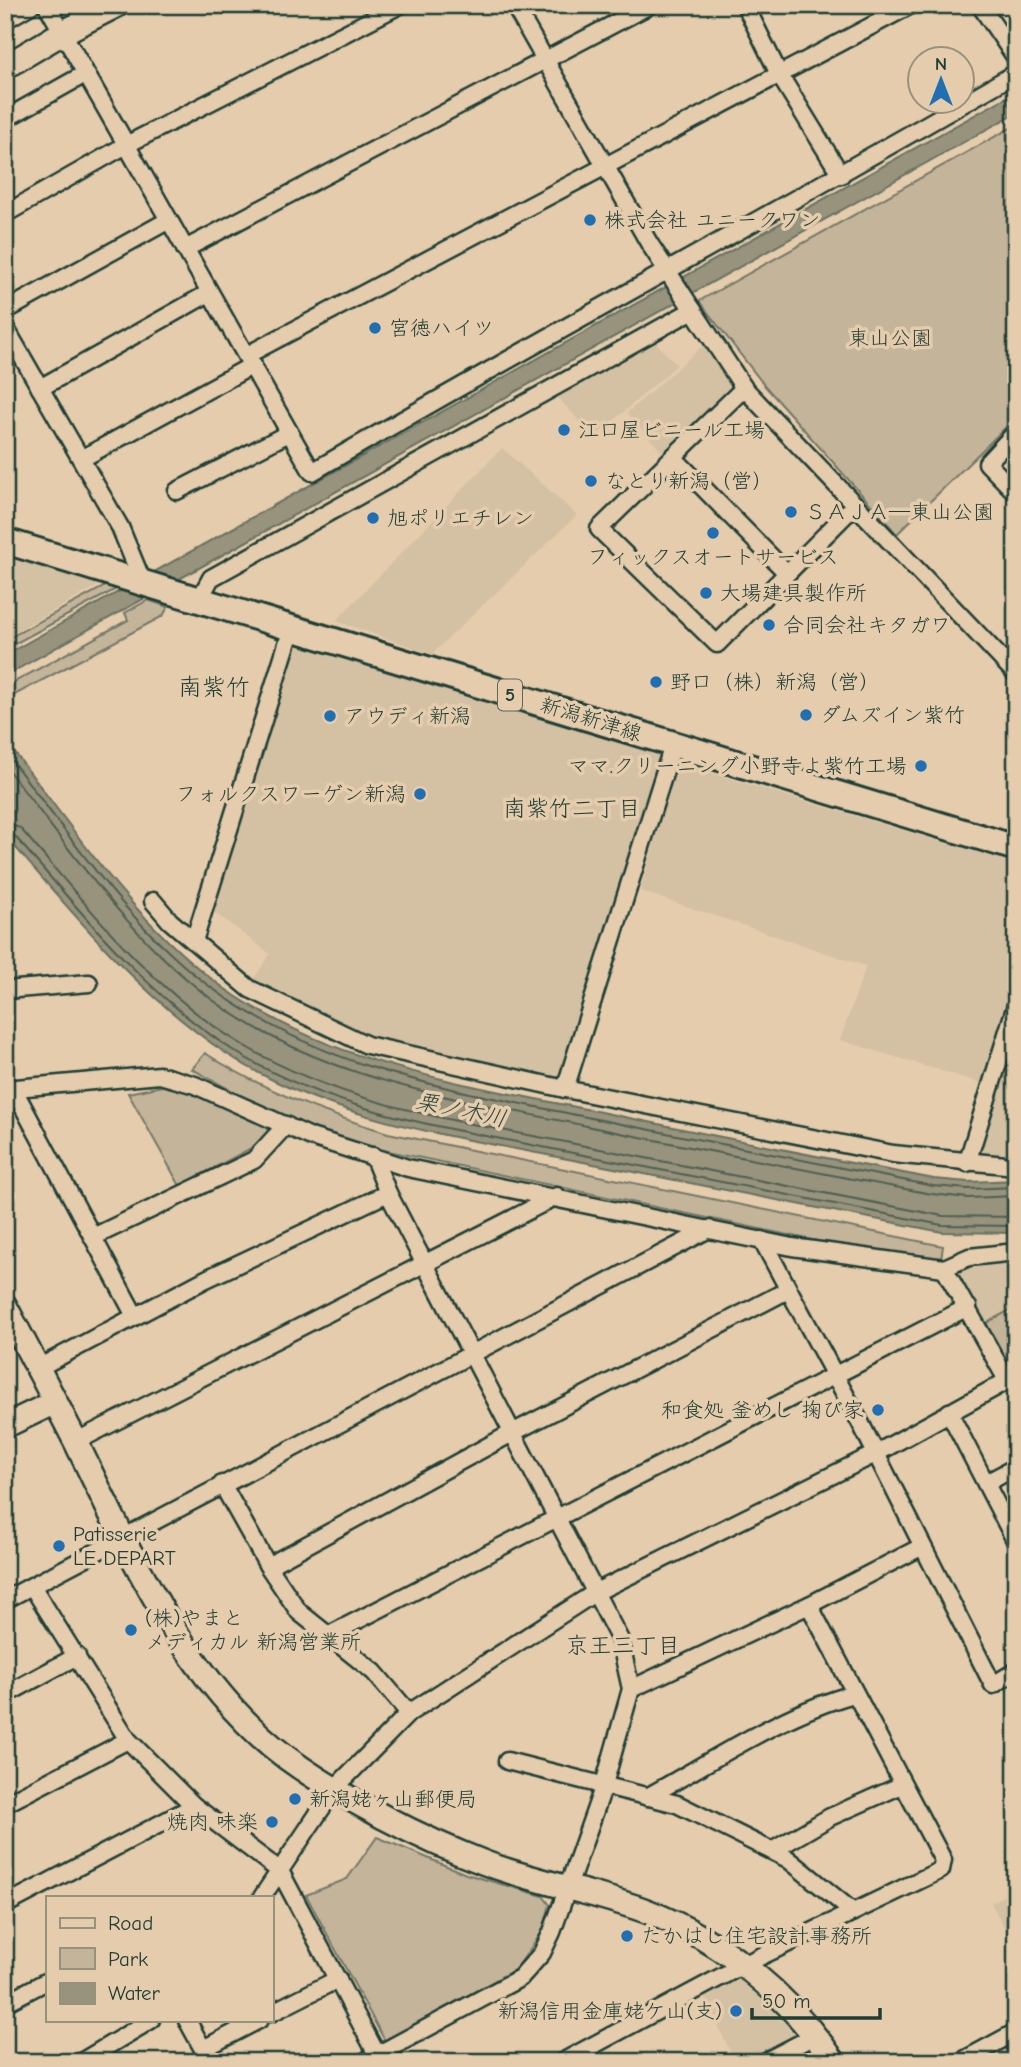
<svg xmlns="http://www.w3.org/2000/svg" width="1021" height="2067" font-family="'Comic Neue','Klee One',sans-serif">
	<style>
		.built { fill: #d4c0a3 }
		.green { fill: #c4b49a; stroke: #727867; stroke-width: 2 }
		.water { fill: #97937d; stroke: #677160; stroke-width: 2 }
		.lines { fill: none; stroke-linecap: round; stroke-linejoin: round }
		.shore { stroke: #4f5f51; stroke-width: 2 }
		.street-casing { stroke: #1f3d34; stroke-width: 21 }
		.secondary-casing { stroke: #1f3d34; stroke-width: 28 }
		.primary-casing { stroke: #1f3d34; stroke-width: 30 }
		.street { stroke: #e5ccad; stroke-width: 16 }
		.secondary { stroke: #e5ccad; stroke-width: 23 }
		.primary { stroke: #e5ccad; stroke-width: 24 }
		.poi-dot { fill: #1f6fb2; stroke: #e5ccad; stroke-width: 2.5 }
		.labels { text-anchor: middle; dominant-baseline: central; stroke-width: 7; stroke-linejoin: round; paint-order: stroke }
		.shield { fill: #e5ccad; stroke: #5a6858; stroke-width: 2 }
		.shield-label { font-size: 19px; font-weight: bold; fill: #1f3d34 }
		.poi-label { font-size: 21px; fill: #1f3d34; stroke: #e5ccad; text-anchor: start }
		.park-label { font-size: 21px; fill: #274339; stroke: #e5ccad }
		.street-label { font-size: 21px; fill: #1f3d34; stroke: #e5ccad }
		.neighbourhood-label { font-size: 23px; fill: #1f3d34; stroke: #e5ccad }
		.water-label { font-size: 23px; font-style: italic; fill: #2b463b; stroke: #e5ccad }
		.quarter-label { font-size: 24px; fill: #1f3d34; stroke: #e5ccad }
	</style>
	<rect width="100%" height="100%" fill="#e5ccad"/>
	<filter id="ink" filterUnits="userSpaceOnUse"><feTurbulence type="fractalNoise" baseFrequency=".0143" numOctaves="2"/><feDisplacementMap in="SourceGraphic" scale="14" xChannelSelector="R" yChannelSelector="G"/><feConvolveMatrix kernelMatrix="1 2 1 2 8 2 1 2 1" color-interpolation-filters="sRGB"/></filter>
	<g filter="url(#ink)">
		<g class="built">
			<path d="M656,343L677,365L595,437L557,397Z"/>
			<path d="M706,343L736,386L663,453L627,413Z"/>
			<path d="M502,448L577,515L432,654L336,621Z"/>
			<path d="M5,558L46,566L103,583L5,638Z"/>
			<path d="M296,638L666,756L560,1082L372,1042L252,982L270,954L210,909Z"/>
			<path d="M677,763L1016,864V983L984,1084L840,1040L866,966L640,891Z"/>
			<path d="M1016,1028V1160L974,1158Z"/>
			<path d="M1016,1257V1368L1009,1371L953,1270L969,1261Z"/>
			<path d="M1016,1889V1949L991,1903Z"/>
			<path d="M742,1978L796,2022L799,2034L744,2062H735L705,1998Z"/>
		</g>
		<g class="green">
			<path d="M1016,125V417L897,534L765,386L699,301Z"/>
			<path d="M107,585L118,588L5,649V640Z"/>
			<path d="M148,600L168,607L163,616L5,700V687L128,620L125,613Z"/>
			<path d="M205,1053C262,1090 323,1113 388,1133L943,1246L941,1260L817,1241L374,1148L323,1134L265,1109L192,1069Z"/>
			<path d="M162,1086L197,1092L268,1127L266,1140L180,1186L128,1093Z"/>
			<path d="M1016,1307V1358L1007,1362L986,1323Z"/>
			<path d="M377,1837L466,1874L543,1896L550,1905L542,1932L516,1969L385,2041L306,1895L347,1879Z"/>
		</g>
		<g class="water">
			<path d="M1016,92V113L5,676V655Z"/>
			<path d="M5,740C69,822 129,916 213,980C323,1064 459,1083 591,1110C705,1134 819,1157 934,1179L968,1182L1016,1180V1233L942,1232C817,1208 693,1184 568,1159C453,1136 327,1120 227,1054C140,996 73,914 5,835Z"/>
		</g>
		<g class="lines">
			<g class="shore">
				<path d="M5,752C68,832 127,925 209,986C325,1072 453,1089 591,1118C705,1141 819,1164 933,1186L968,1189L1016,1187"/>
				<path d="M5,766C66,844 123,929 201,991C312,1080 456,1098 591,1127C704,1150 818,1173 932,1194L968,1198L1016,1196"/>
				<path d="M5,823L20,828C86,904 151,989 238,1042C338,1104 456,1121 570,1143C694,1168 819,1192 943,1216L1016,1217"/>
				<path d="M5,832L13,834C80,911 145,993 231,1049C331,1113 454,1129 568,1152C693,1177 818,1201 942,1225L1016,1226"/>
			</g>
			<g class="street-casing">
				<g id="street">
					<path d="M47,5L312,472C545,336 783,209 1016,73"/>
					<path d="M514,5L649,243L744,388L1016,674"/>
					<path d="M745,5L779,74L841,175"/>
					<path d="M980,5L1016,58"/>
					<path d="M5,20L31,5"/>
					<path d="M5,119L85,74"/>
					<path d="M5,214L126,145L400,5"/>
					<path d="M185,249L650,5"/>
					<path d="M5,311L169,220"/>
					<path d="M5,327L120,527L143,583"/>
					<path d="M247,355L911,5"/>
					<path d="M40,388L209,293"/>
					<path d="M744,388L599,529L717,644L854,506"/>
					<path d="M1016,432L987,463L1016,493"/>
					<path d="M673,457L787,573"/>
					<path d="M81,459L253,365"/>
					<path d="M177,491L289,433"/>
					<path d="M199,600L211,578L693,310"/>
					<path d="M673,745L565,1089L893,1154L1016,1166"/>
					<path d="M153,901L170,921L250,989L367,1045L565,1089"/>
					<path d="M194,941L292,628"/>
					<path d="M5,990L89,983"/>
					<path d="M13,1088L135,1316"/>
					<path d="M5,1089L160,1075L195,1085L311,1137L408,1168L792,1247L944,1268L1007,1380"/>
					<path d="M967,1163L1016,1005"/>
					<path d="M93,1237L254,1160L286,1125"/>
					<path d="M762,1240L861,1424L993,1685L1016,1671"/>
					<path d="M944,1268L969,1257L1016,1252"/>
					<path d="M38,1368L206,1279L388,1193"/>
					<path d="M949,1412L1016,1542"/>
					<path d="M75,1442L557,1196"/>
					<path d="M986,1483L1016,1467"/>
					<path d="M222,1484L268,1566L299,1612L374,1672L409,1713"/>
					<path d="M268,1566L512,1433L788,1290"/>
					<path d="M32,1586L128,1740L194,1806L280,1871L381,2062"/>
					<path d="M5,1600L709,1229"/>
					<path d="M331,1634L968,1307"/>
					<path d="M631,1689L809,1605L921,1547"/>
					<path d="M5,1695L77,1656"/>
					<path d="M507,1761L677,1804L788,1859L853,1912"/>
					<path d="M647,1797C711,1762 783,1713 854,1694"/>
					<path d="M5,1804L128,1740"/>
					<path d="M772,1851L830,1817L902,1785"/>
					<path d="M262,1897L336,1787L409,1713L596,1592L875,1454L1016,1376"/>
					<path d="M5,1905L194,1806"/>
					<path d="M5,2003L47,1981"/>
					<path d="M271,2013L338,1979"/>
					<path d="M187,2020L210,2062"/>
					<path d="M203,2049L259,2020"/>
					<path d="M81,2062L151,2020"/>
					<path d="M364,2062L520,1978L542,1953L552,1932L603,1788L631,1689L620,1640L388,1193L373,1156"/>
					<path d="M562,2062L743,1965L941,1870L943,1860L809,1605"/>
					<path d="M764,2062L816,2035"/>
					<path d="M960,2062L1016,2032"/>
				</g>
			</g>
			<g class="secondary-casing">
				<g id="secondary">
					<path d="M5,67L62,33L117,5"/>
					<path d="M5,1306C29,1351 53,1397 76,1442C129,1551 187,1684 287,1758C342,1798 421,1839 485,1863C538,1883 596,1892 649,1912C725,1942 788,1994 834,2062"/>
					<path d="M5,1426L55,1402"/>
				</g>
			</g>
			<g class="primary-casing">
				<path id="primary" d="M5,541L1016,848"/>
			</g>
			<use href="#street" class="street"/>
			<use href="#secondary" class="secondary"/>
			<use href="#primary" class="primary"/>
		</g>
	</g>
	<g class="poi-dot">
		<circle cx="590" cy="220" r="7"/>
		<circle cx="375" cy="328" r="7"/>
		<circle cx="564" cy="430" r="7"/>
		<circle cx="591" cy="481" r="7"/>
		<circle cx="791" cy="512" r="7"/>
		<circle cx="373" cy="518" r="7"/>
		<circle cx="713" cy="533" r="7"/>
		<circle cx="706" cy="593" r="7"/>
		<circle cx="769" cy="625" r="7"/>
		<circle cx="656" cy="682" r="7"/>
		<circle cx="806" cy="715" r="7"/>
		<circle cx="330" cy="716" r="7"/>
		<circle cx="921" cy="766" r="7"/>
		<circle cx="420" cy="794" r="7"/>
		<circle cx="878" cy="1410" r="7"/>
		<circle cx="59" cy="1546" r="7"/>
		<circle cx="131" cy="1630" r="7"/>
		<circle cx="295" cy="1799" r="7"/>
		<circle cx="272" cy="1822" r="7"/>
		<circle cx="627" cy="1936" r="7"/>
		<circle cx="736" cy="2011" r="7"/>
	</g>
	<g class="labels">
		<rect class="shield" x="498" y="679.5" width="24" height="31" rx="5"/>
		<g class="shield-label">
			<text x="510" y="695">5</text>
		</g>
		<g class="poi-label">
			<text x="604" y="220">株式会社 ユニークワン</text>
			<text x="389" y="328">宮徳ハイツ</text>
			<text x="578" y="430">江口屋ビニール工場</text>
			<text x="605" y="481">なとり新潟（営）</text>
			<text x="805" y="512">ＳＡＪＡ―東山公園</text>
			<text x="387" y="518">旭ポリエチレン</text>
			<text x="713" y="557" text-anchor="middle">フィックスオートサービス</text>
			<text x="720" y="593">大場建具製作所</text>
			<text x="783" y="625">合同会社キタガワ</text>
			<text x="670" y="682">野口（株）新潟（営）</text>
			<text x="820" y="715">ダムズイン紫竹</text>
			<text x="344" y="716">アウディ新潟</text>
			<text x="907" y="766" text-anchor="end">ママ.クリーニング小野寺よ紫竹工場</text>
			<text x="406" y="794" text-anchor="end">フォルクスワーゲン新潟</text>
			<text x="864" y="1410" text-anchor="end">和食処 釜めし 掬び家</text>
			<text x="73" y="1534">Patisserie<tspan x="73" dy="24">LE DEPART</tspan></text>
			<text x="145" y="1618">(株)やまと<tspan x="145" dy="24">メディカル 新潟営業所</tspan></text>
			<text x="309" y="1799">新潟姥ヶ山郵便局</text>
			<text x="258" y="1822" text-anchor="end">焼肉 味楽</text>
			<text x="641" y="1936">たかはし住宅設計事務所</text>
			<text x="722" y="2011" text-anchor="end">新潟信用金庫姥ケ山(支)</text>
		</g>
		<g class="park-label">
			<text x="890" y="338">東山公園</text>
		</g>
		<g class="street-label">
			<text transform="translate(591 719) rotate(17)">新潟新津線</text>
		</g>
		<g class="neighbourhood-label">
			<text x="572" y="808">南紫竹二丁目</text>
			<text x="623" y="1645">京王三丁目</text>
		</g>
		<g class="water-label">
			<text transform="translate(461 1110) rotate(12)">栗ノ木川</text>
		</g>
		<g class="quarter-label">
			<text x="214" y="687">南紫竹</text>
		</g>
	</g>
	<rect width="1021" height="2067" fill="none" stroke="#e5ccad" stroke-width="28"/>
	<rect x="14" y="14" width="993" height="2039" fill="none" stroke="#1f3d34" stroke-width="2.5" filter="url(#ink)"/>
	<rect x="46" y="1896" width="228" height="126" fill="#e5ccad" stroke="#96937d" stroke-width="2"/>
	<rect x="60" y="1918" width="35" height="10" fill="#e5ccad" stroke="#96937d" stroke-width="2"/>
	<text x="108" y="1930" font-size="21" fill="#1f3d34">Road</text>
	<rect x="60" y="1948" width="35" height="21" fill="#c4b49a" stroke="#96937d" stroke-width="2"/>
	<text x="108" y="1966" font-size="21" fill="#1f3d34">Park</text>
	<rect x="60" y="1983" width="35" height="21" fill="#97937d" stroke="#96937d" stroke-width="2"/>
	<text x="108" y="2000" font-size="21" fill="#1f3d34">Water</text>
	<g transform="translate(941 80)"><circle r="33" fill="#e5ccad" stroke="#96937d" stroke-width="2"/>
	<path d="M0-5L12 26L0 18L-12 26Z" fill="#1f6fb2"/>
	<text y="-10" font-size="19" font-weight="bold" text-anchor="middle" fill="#1f3d34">N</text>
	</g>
	<path d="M752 2008v10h128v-10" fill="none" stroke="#1f3d34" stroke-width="3.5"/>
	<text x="762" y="2008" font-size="21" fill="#1f3d34" stroke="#e5ccad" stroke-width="5" paint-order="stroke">50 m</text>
</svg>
